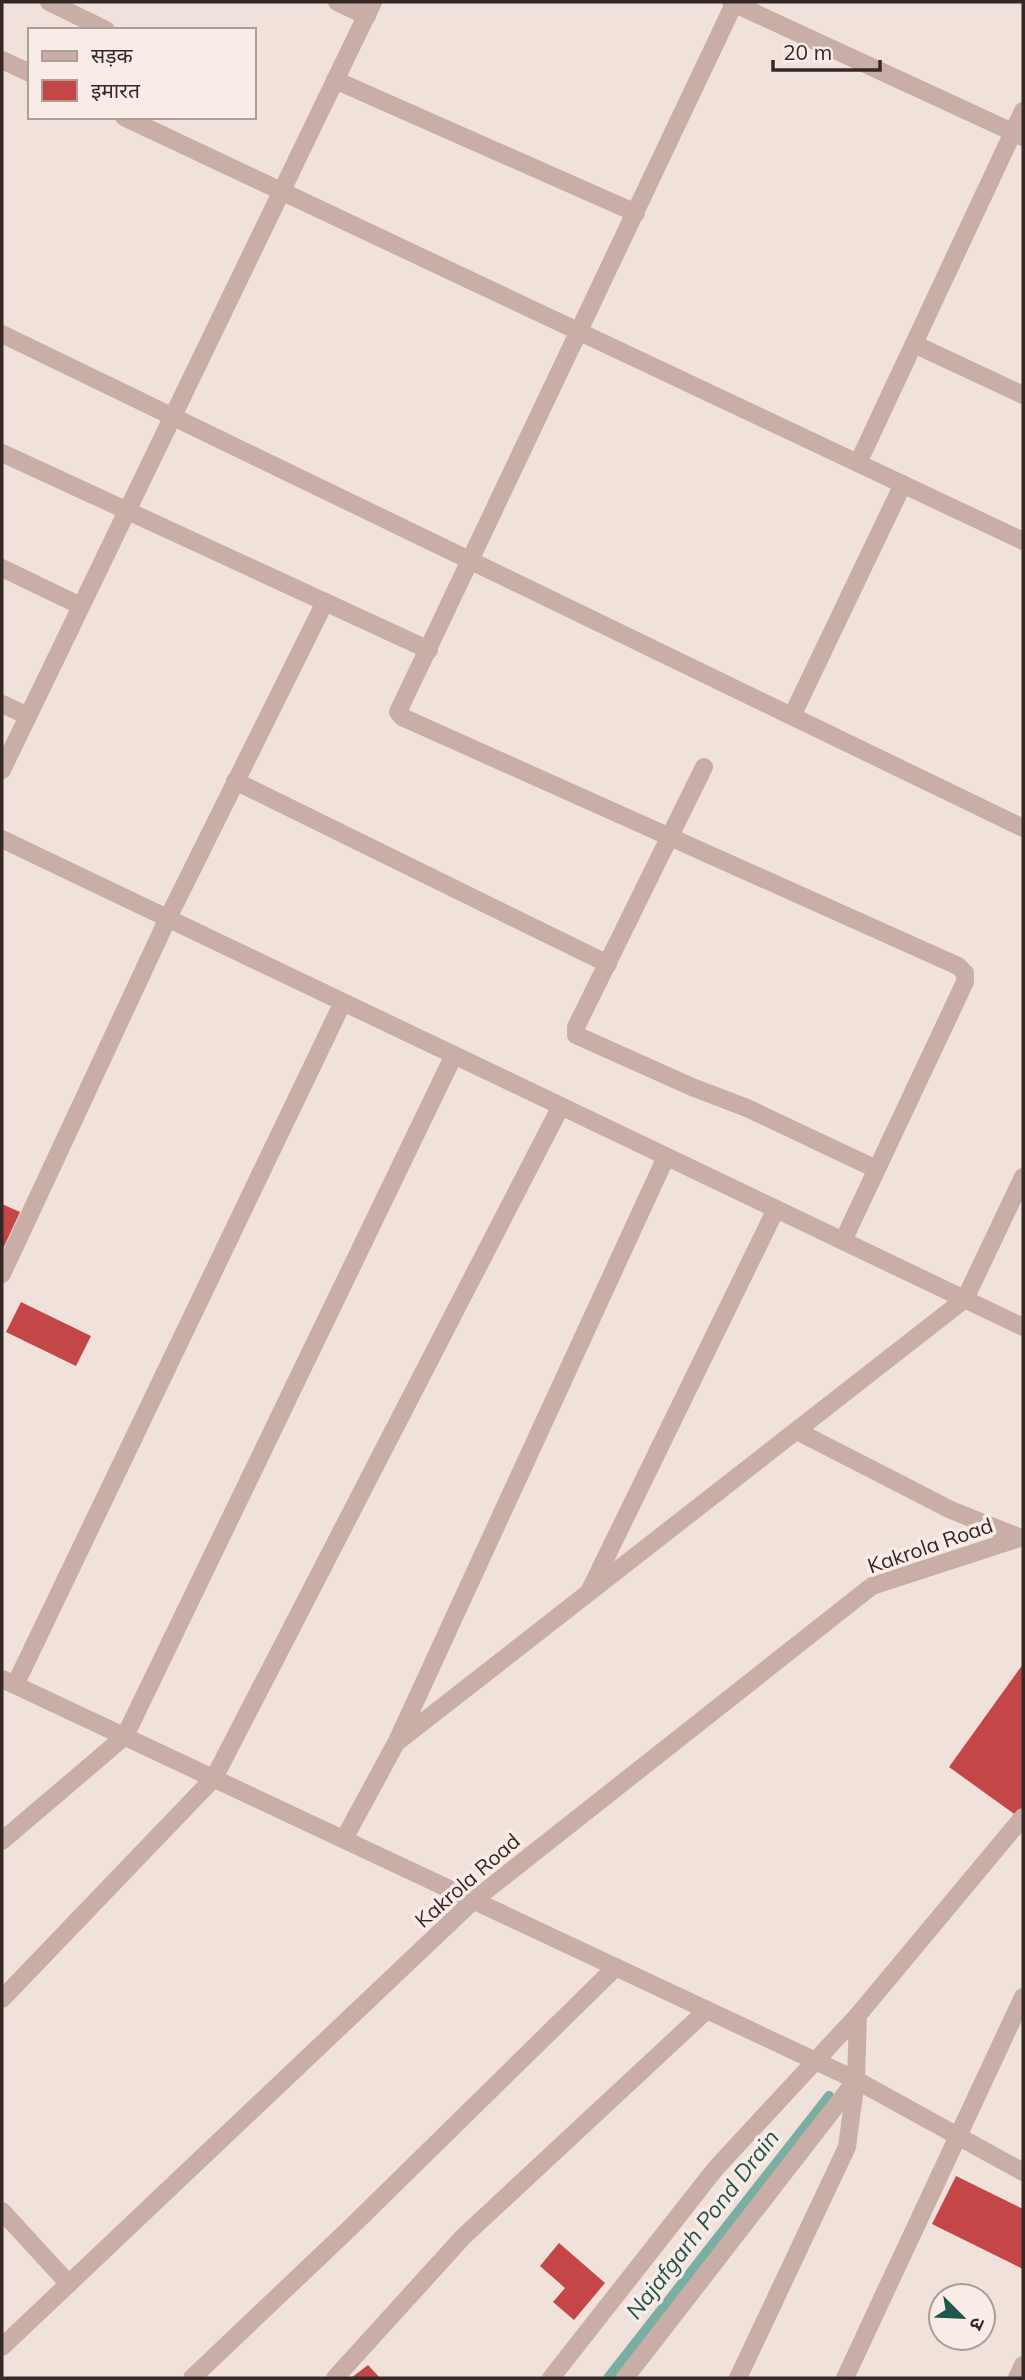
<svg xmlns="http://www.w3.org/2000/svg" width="1025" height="2380" font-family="Mulish,'Noto Sans Devanagari',sans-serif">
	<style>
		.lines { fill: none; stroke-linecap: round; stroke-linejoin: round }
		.stream { stroke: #7aaea3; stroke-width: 10 }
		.building { fill: #c44647 }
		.minor { stroke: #c9aea7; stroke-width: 18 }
		.tertiary { stroke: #c9aea7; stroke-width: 18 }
		.labels { text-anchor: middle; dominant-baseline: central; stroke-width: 7; stroke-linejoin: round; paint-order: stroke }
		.street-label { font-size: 21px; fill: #362827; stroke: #f9ece7 }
		.water-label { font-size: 23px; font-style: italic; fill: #1e574c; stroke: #f9ece7 }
	</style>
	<rect width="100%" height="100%" fill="#f1e1db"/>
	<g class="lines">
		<path class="stream" d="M608,2378L829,2096"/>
	</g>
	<g class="building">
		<path d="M2,1204L20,1212L2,1251Z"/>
		<path d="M21,1302L91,1336L76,1366L6,1332Z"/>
		<path d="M1023,1664V1807L1017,1816L949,1767Z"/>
		<path d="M956,2176L1023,2209V2269L932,2224Z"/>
		<path d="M559,2243L605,2283L574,2320L553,2302L565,2288L540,2266Z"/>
		<path d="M368,2365L380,2378H351Z"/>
	</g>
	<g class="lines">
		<g class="minor">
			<path d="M49,2L106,30"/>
			<path d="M337,2L367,16"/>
			<path d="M731,2L1023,137"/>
			<path d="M735,2L398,712L402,717L958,966L965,973V982L843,1241"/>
			<path d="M2,60L30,73"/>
			<path d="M335,80L636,213"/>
			<path d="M124,117L1023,541"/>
			<path d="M2,334L1023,828"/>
			<path d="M914,344L1023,395"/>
			<path d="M2,453L429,650"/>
			<path d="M858,463L1023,111"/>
			<path d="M2,568L81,606"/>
			<path d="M2,704L28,716"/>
			<path d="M792,716L903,484"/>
			<path d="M704,767L576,1027V1035L692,1087L747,1108L876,1169"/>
			<path d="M2,770L373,2"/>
			<path d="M235,781L608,964"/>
			<path d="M2,839L1023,1327"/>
			<path d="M2,1274L168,918L324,604"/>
			<path d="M797,1431L951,1510L1021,1538"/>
			<path d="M590,1590L776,1209"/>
			<path d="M2,1679L856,2080L1023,2172"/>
			<path d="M15,1685L343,1002"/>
			<path d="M398,1739L666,1157"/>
			<path d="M344,1839L396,1743L965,1299L1023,1177"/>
			<path d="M2,1841L125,1736L454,1055"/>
			<path d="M2,1999L214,1778L561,1106"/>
			<path d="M2,2211L69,2284"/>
			<path d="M192,2378L350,2228L616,1967"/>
			<path d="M335,2378L463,2237L707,2010"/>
			<path d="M551,2378L716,2168L858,2015L1023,1817"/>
			<path d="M625,2378L856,2080L858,2015"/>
			<path d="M738,2378L847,2147L856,2080"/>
			<path d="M845,2378L1023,1997"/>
			<path d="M1017,2378L1023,2365"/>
		</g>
		<path class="tertiary" d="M2,2347L474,1900L872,1586L1023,1537"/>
	</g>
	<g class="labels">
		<g class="street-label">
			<text transform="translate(930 1545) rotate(-19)">Kakrola Road</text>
			<text transform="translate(467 1880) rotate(-41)">Kakrola Road</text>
		</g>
		<g class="water-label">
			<text transform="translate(702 2224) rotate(-52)">Najafgarh Pond Drain</text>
		</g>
	</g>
	<rect width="1025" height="2380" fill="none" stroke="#362827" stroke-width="7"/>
	<rect x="28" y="28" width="228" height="91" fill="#f9ece7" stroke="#ab9e9a" stroke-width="2"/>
	<rect x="42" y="51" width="35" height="10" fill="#c9aea7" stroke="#ab9e9a" stroke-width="2"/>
	<text x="91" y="63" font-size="21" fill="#362827">सड़क</text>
	<rect x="42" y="80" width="35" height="21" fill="#c44647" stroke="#ab9e9a" stroke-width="2"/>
	<text x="91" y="98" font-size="21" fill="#362827">इमारत</text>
	<g transform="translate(962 2317) rotate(114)"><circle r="33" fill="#f9ece7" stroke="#ab9e9a" stroke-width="2"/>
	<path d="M0-5L12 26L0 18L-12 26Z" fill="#1e574c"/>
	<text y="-10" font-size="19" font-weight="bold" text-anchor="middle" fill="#362827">उ</text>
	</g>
	<path d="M773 60v10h107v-10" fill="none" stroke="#362827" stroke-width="3.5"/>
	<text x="783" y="60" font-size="21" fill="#362827" stroke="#f9ece7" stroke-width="5" paint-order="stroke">20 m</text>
</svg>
